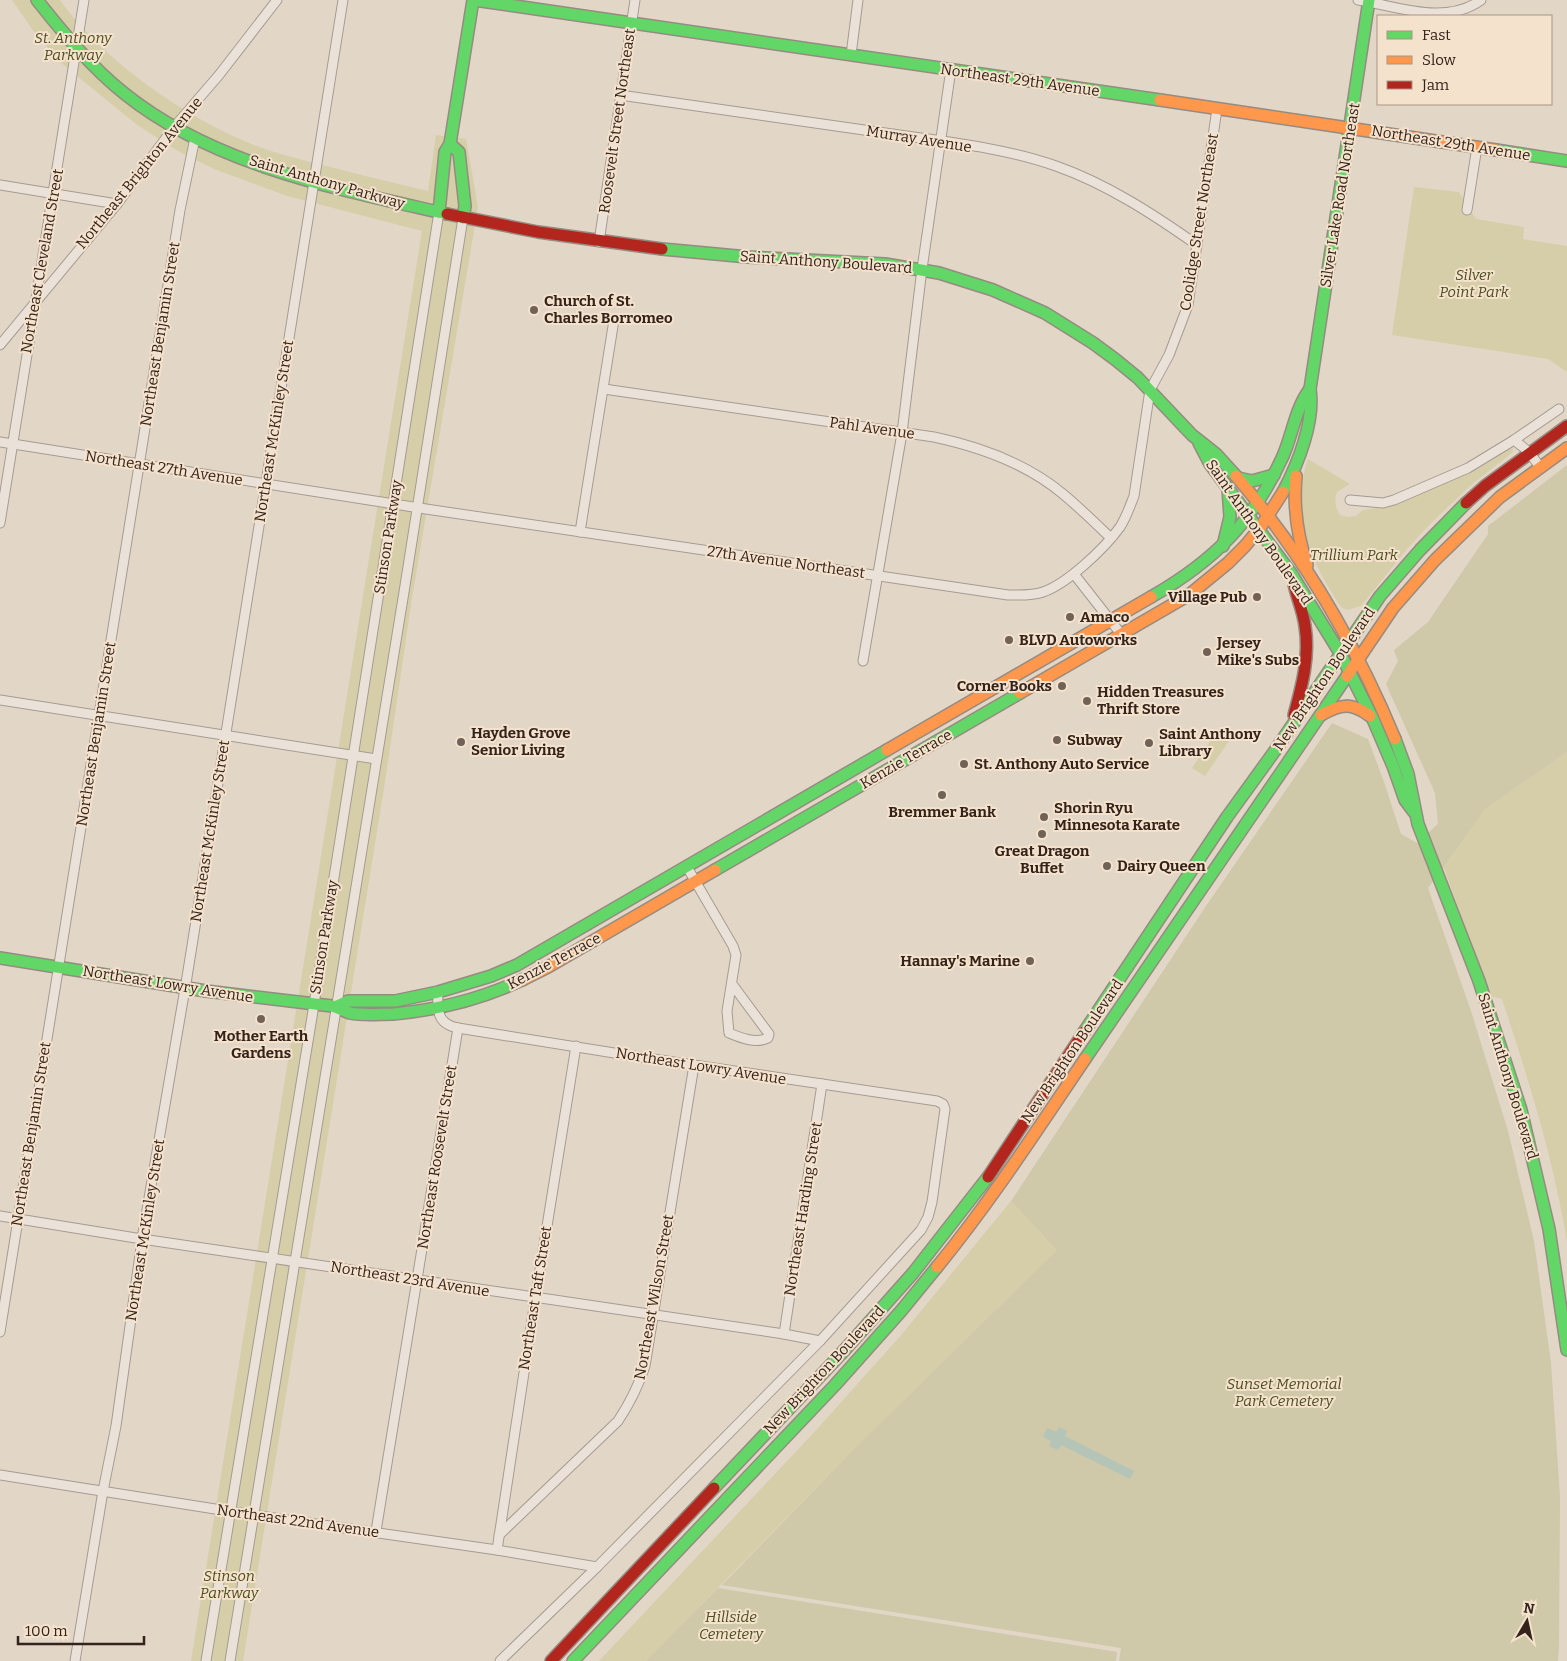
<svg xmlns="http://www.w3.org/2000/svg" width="1567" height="1661" font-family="Bitter,serif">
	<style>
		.green { fill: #d5cea9 }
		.cemetery { fill: #cfc8a9 }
		.water { fill: #b4c5b8 }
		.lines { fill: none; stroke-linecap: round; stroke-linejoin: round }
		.street-casing { stroke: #a69b91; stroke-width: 11 }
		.fast-casing { stroke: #968b81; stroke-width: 14 }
		.slow-casing { stroke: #968b81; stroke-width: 14 }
		.jam-casing { stroke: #968b81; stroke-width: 14 }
		.street { stroke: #eae2d9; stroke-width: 9 }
		.fast { stroke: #63d668; stroke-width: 11 }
		.slow { stroke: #ff974d; stroke-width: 11 }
		.jam { stroke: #b3261e; stroke-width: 11 }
		.poi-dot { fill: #706257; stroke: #f5e2cc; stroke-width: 2 }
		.labels { text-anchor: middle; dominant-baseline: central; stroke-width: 4; stroke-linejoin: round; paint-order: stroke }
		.park-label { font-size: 15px; font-style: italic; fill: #4b5021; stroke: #f5e2cc }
		.street-label { font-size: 15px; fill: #33231b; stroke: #f5e2cc }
		.poi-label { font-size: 15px; font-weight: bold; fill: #33231b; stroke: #f5e2cc; text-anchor: start }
	</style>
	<rect width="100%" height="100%" fill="#e2d6c7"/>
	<g class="green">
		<path d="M12,0H60C104,62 188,120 259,147C273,152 288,156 303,160C344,171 386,181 428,191L436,135L466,139L478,207L412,598L385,782L243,1661H191L422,231L287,196L214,169L176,150L136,124L60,62L32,29Z"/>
		<path d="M1414,187L1459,192L1476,219L1524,227L1523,239L1567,246V372L1548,359L1392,335Z"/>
		<path d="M1509,448L1513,449V452L1471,485L1431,523L1407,549L1361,606L1347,610L1341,607C1318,571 1296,534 1301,489C1302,479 1305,469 1308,459L1350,484L1337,492C1334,501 1335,507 1340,515L1348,517L1356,516L1363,510L1390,506L1485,464Z"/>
		<path d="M1219,728L1222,730L1223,728L1233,735L1205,776L1192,768Z"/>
		<path d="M1567,752V1242C1554,1160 1528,1078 1502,999L1490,996L1444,868L1419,888L1057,1250L853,1450L646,1661H599L819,1427L903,1333L1011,1201L1045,1237L1485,809Z"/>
	</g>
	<g class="cemetery">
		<path d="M1567,465V752L1485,809L1428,888L1472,1014L1508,1131L1534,1241L1551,1363L1560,1497L1559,1646L1558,1661H1119L1121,1648L722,1585L853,1450L1057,1250L1011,1201L1206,906L1332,723L1368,739L1384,782L1401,834L1417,843L1438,824L1435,793L1386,684L1398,661L1394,650L1428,622L1488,534V526Z"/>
		<path d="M718,1588L1117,1652L1116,1661H646Z"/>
	</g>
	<path class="water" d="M1059,1427L1067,1431L1065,1436L1134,1471L1130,1479L1061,1445L1058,1450L1049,1446L1051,1441L1043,1437L1047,1428L1056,1432Z"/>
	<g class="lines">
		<g class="street-casing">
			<g id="street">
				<path d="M1358,0C1397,6 1445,26 1481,0"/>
				<path d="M851,55L858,0"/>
				<path d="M620,95C706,107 792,120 878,132C937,141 999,146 1056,166C1107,184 1153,214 1197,245"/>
				<path d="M0,185L117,204"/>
				<path d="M1467,210L1477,147"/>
				<path d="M599,242L635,0"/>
				<path d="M0,345L117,204L175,126L219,75L277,0"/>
				<path d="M604,389L934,437C981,447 1026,463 1063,494C1080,508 1095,523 1111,538"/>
				<path d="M1514,440L1529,452L1540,467"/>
				<path d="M0,442L426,509L1008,595C1020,595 1032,596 1043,592C1067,584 1105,548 1120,527C1126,518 1130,506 1134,496L1150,390L1169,355L1188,305L1217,109"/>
				<path d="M1350,500L1383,503L1394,500L1468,468L1514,440L1559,409"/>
				<path d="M0,523L84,0"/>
				<path d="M580,532L614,320"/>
				<path d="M1074,574L1121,634"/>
				<path d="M863,661L902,433L922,269L951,69"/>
				<path d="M0,700L376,759"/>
				<path d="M687,867L733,946L736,955L727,1011L729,1033C741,1038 755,1044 768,1038L769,1034L732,984"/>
				<path d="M458,1028L633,1056L937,1101L943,1104L945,1109L932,1202L928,1217L921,1230L820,1341L597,1567L500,1661"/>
				<path d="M0,1216L142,1239L784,1334L820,1341"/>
				<path d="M0,1332L180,210L195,138"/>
				<path d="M784,1334L822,1084"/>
				<path d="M0,1475L253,1515L497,1550L597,1567"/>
				<path d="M376,1531L458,1028C437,1024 437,1010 438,992"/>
				<path d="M499,1535L618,1421C630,1403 638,1387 645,1366L694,1065"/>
				<path d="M497,1550L534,1307L576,1046"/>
				<path d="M75,1661L103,1491L116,1426L143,1233L187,977L343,0"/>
				<path d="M206,1661L312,1017L439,212"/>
				<path d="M230,1661L404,592L463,218"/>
			</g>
		</g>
		<g class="fast-casing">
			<g id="fast">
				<path d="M37,0C64,34 91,67 125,94C215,166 338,189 447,214"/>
				<path d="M474,0L1160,100"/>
				<path d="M450,144L459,152L465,206L463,218"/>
				<path d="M1496,150L1567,161"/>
				<path d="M439,212L445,152L450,144L473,0"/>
				<path d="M662,249L748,257L885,264L939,273L993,290L1045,313L1093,343L1116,360L1138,378L1192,435L1216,454L1236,476"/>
				<path d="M1199,443L1210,464L1291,573L1340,653L1372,717L1393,766L1405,800L1414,812"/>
				<path d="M1238,478L1252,481L1274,475"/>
				<path d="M1283,492C1298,464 1315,421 1310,389L1369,0"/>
				<path d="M1223,546L1230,517L1228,488"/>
				<path d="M1151,597C1214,561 1253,522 1283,456C1293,433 1295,409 1310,389"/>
				<path d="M1395,739L1408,774L1418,824L1479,981L1521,1110L1549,1229L1567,1350"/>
				<path d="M715,870L1020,693"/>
				<path d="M0,958L206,991L332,1006C339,1008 344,1011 350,1013C364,1016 379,1014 393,1014C438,1010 481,999 522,980"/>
				<path d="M337,1006L348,1001H395L438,992L491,976L517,965L887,750"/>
				<path d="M1084,1032L1227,817L1274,752L1380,596L1420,550L1466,503"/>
				<path d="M1085,1059L1347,676"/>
				<path d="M714,1488L841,1354L913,1273L988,1177"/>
				<path d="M573,1661L835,1385L901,1311L937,1267"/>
			</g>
		</g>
		<g class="slow-casing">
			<g id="slow">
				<path d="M1160,100L1496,150"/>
				<path d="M1236,476C1302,553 1356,645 1395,739"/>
				<path d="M1296,476C1293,508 1297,535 1307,565"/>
				<path d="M1347,676L1393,608L1435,560L1500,497L1567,448"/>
				<path d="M1020,693L1189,595L1228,563L1245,546L1260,528L1283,492"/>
				<path d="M1321,715C1341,704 1351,702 1370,716"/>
				<path d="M887,750L1151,597"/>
				<path d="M522,980L548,967L715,870"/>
				<path d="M937,1267C991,1201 1037,1130 1085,1059"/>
			</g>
		</g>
		<g class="jam-casing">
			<g id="jam">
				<path d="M447,214L538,232L662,249"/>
				<path d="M1466,503L1485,486L1567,426"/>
				<path d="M1294,584C1297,598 1303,611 1305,626C1310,656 1302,686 1294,715"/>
				<path d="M988,1177L1084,1032"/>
				<path d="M551,1661L714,1488"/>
			</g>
		</g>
		<use href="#street" class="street"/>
		<use href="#fast" class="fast"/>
		<use href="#slow" class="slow"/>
		<use href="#jam" class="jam"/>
	</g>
	<g class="poi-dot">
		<circle cx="534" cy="310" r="5"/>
		<circle cx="1257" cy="597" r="5"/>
		<circle cx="1070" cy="617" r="5"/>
		<circle cx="1009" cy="640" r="5"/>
		<circle cx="1207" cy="652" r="5"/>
		<circle cx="1062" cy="686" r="5"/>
		<circle cx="1087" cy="701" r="5"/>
		<circle cx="1057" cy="740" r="5"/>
		<circle cx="461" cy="742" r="5"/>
		<circle cx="1149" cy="743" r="5"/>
		<circle cx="964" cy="764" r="5"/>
		<circle cx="942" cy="795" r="5"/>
		<circle cx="1044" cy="817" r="5"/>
		<circle cx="1042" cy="834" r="5"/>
		<circle cx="1107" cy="866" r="5"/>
		<circle cx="1030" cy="961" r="5"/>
		<circle cx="261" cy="1019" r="5"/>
	</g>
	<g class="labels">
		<g class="park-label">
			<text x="73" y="38">St. Anthony<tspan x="73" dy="17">Parkway</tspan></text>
			<text x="1474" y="275">Silver<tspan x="1474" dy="17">Point Park</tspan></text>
			<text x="1354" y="555">Trillium Park</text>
			<text x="1284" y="1384">Sunset Memorial<tspan x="1284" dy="17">Park Cemetery</tspan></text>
			<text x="229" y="1576">Stinson<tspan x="229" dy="17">Parkway</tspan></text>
			<text x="731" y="1617">Hillside<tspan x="731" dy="17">Cemetery</tspan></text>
		</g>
		<g class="street-label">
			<text transform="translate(1020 80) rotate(8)">Northeast 29th Avenue</text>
			<text transform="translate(617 121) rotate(-82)">Roosevelt Street Northeast</text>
			<text transform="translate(919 139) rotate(9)">Murray Avenue</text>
			<text transform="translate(1451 143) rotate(9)">Northeast 29th Avenue</text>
			<text transform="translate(139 173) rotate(-51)">Northeast Brighton Avenue</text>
			<text transform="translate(327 182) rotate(16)">Saint Anthony Parkway</text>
			<text transform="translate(1340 195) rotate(-81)">Silver Lake Road Northeast</text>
			<text transform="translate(1199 222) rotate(-81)">Coolidge Street Northeast</text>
			<text transform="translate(42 261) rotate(-80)">Northeast Cleveland Street</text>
			<text transform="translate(826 262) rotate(4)">Saint Anthony Boulevard</text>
			<text transform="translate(160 334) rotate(-81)">Northeast Benjamin Street</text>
			<text transform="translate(872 428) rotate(8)">Pahl Avenue</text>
			<text transform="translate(274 431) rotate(-81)">Northeast McKinley Street</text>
			<text transform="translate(164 468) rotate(9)">Northeast 27th Avenue</text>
			<text transform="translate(1259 532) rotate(55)">Saint Anthony Boulevard</text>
			<text transform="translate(388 537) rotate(-81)">Stinson Parkway</text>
			<text transform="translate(786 562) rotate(8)">27th Avenue Northeast</text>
			<text transform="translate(1324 679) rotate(-56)">New Brighton Boulevard</text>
			<text transform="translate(96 734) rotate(-81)">Northeast Benjamin Street</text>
			<text transform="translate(906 759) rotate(-30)">Kenzie Terrace</text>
			<text transform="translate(210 831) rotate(-81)">Northeast McKinley Street</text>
			<text transform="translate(324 937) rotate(-81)">Stinson Parkway</text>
			<text transform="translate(554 961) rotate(-28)">Kenzie Terrace</text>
			<text transform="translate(168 984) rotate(9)">Northeast Lowry Avenue</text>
			<text transform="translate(1072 1051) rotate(-56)">New Brighton Boulevard</text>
			<text transform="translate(701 1066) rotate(9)">Northeast Lowry Avenue</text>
			<text transform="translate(1508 1076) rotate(73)">Saint Anthony Boulevard</text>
			<text transform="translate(31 1134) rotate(-81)">Northeast Benjamin Street</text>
			<text transform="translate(437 1157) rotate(-81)">Northeast Roosevelt Street</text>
			<text transform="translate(803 1209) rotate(-81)">Northeast Harding Street</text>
			<text transform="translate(145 1230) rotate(-81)">Northeast McKinley Street</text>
			<text transform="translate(410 1279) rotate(9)">Northeast 23rd Avenue</text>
			<text transform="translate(654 1297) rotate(-80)">Northeast Wilson Street</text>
			<text transform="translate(535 1298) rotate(-81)">Northeast Taft Street</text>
			<text transform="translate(824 1370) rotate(-47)">New Brighton Boulevard</text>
			<text transform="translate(298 1521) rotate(8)">Northeast 22nd Avenue</text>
		</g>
		<g class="poi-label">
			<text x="544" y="301">Church of St.<tspan x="544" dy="17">Charles Borromeo</tspan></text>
			<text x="1247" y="597" text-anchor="end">Village Pub</text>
			<text x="1080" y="617">Amaco</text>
			<text x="1019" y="640">BLVD Autoworks</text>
			<text x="1217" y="643">Jersey<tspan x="1217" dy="17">Mike's Subs</tspan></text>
			<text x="1052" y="686" text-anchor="end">Corner Books</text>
			<text x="1097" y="692">Hidden Treasures<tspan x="1097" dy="17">Thrift Store</tspan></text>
			<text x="471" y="733">Hayden Grove<tspan x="471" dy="17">Senior Living</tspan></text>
			<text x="1159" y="734">Saint Anthony<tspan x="1159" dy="17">Library</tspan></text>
			<text x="1067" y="740">Subway</text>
			<text x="974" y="764">St. Anthony Auto Service</text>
			<text x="1054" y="808">Shorin Ryu<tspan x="1054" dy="17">Minnesota Karate</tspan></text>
			<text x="942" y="812" text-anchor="middle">Bremmer Bank</text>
			<text x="1042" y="851" text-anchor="middle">Great Dragon<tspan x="1042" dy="17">Buffet</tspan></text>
			<text x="1117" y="866">Dairy Queen</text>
			<text x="1020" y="961" text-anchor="end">Hannay's Marine</text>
			<text x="261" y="1036" text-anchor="middle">Mother Earth<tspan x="261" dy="17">Gardens</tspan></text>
		</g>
	</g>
	<rect x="1377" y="15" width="175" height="90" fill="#f5e2cc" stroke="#a79685"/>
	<rect x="1387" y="31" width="25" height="8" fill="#63d668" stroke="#a79685"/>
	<text x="1422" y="40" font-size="15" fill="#33231b">Fast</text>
	<rect x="1387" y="56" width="25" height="8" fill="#ff974d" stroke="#a79685"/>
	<text x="1422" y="65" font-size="15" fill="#33231b">Slow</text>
	<rect x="1387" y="81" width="25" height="8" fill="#b3261e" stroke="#a79685"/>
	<text x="1422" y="90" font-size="15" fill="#33231b">Jam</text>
	<g transform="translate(1527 1621) rotate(9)" stroke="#f5e2cc" stroke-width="4" paint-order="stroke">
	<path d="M0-4L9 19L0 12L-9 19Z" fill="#33231b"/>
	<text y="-8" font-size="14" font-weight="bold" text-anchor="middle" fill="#33231b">N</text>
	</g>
	<path d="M18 1636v8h126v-8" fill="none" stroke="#33231b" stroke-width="2.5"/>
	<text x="25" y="1636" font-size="15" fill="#33231b" stroke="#f5e2cc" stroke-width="4" paint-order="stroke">100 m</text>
</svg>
